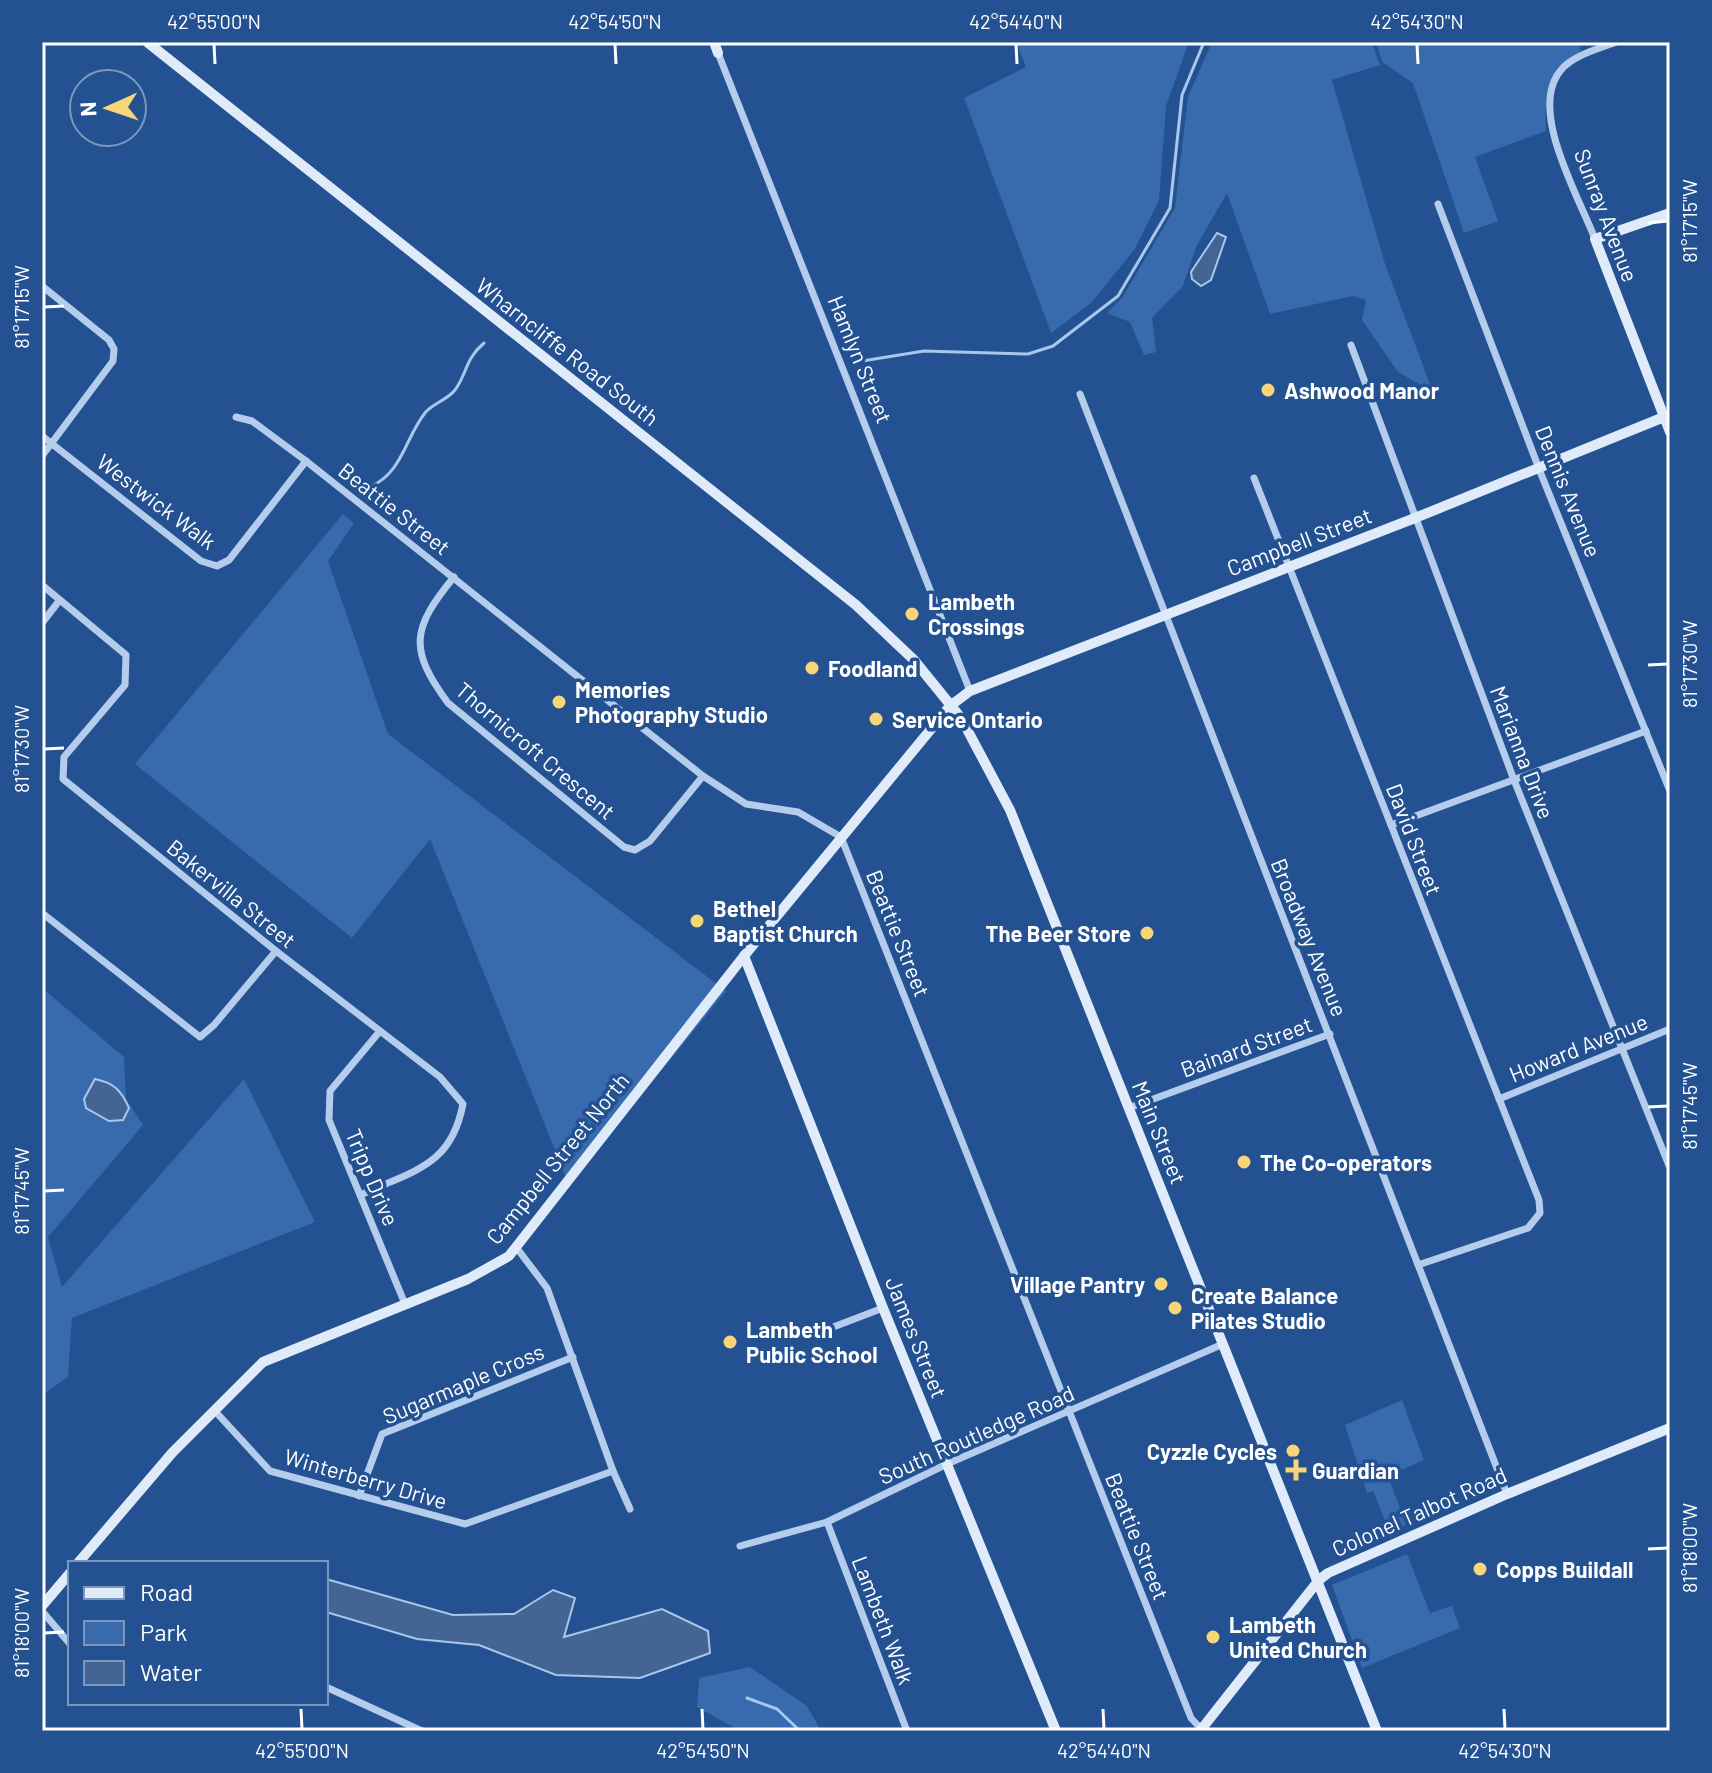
<svg xmlns="http://www.w3.org/2000/svg" width="1712" height="1773" font-family="Barlow,sans-serif">
	<style>
		.green { fill: #376bae }
		.water { fill: #446593; stroke: #a8c7ed; stroke-width: 2 }
		.lines { fill: none; stroke-linecap: round; stroke-linejoin: round }
		.stream { stroke: #a8c7ed; stroke-width: 3 }
		.street { stroke: #b4cded; stroke-width: 7 }
		.secondary { stroke: #e0ebfa; stroke-width: 10 }
		.ticks { fill: none; stroke: #fff; stroke-width: 3 }
		.poi-dot { fill: #f8d577; stroke: #235191; stroke-width: 3 }
		.labels { text-anchor: middle; dominant-baseline: central; stroke-width: 7; stroke-linejoin: round; paint-order: stroke }
		.street-label { font-size: 22px; fill: #fff; stroke: #235191 }
		.poi-label { font-size: 22px; font-weight: bold; fill: #fff; stroke: #235191; text-anchor: start }
		.neatline { fill: none; stroke: #fff; stroke-width: 3 }
		.ticks-label { font-size: 20px; text-anchor: middle; fill: #fff }
	</style>
	<rect width="100%" height="100%" fill="#235191"/>
	<g class="green">
		<path d="M1016,42H1189L1166,106L1159,200L1135,249L1091,303L1051,333L964,98L1026,67Z"/>
		<path d="M1212,42H1372L1380,65L1332,80L1385,264L1433,392L1398,372L1362,320L1366,300L1353,296L1270,314L1227,193L1196,247L1183,286L1152,318L1156,352L1144,355L1130,322L1107,313L1122,298L1175,208L1188,97Z"/>
		<path d="M1376,42H1578L1581,51C1553,78 1543,90 1546,131L1475,157L1498,221L1464,233L1413,83L1382,62Z"/>
		<path d="M343,514L354,523L328,561L388,734L726,991L569,1185L430,839L352,938L135,764Z"/>
		<path d="M42,988L124,1057L126,1099L143,1125L48,1237L62,1287L244,1079L315,1222L72,1318L68,1377L42,1395Z"/>
		<path d="M1402,1400L1424,1460L1388,1476L1406,1525L1389,1531L1373,1491L1367,1493L1345,1425Z"/>
		<path d="M1407,1554L1430,1613L1452,1606L1460,1628L1362,1668L1332,1585Z"/>
		<path d="M750,1667L807,1706L821,1731H740L697,1707L699,1678Z"/>
	</g>
	<g class="water">
		<path d="M1217,233L1226,237L1211,280L1201,286L1192,279L1191,272Z"/>
		<path d="M95,1079C114,1083 121,1090 129,1108L123,1120L109,1121L86,1108L84,1099Z"/>
		<path d="M326,1579L453,1615L514,1614L553,1590L575,1598L564,1637L662,1609L708,1631L710,1653L640,1678L556,1675L479,1645L417,1639L326,1612Z"/>
	</g>
	<g class="lines">
		<g class="stream">
			<path d="M842,337L856,362L924,351L1028,354L1053,346L1118,296L1170,208L1182,95L1204,42"/>
			<path d="M370,487C403,472 405,438 425,413C432,404 447,400 455,390C467,374 465,359 484,343"/>
			<path d="M747,1698L777,1709L800,1731"/>
		</g>
		<g class="street">
			<path d="M718,53L970,691"/>
			<path d="M1438,204L1541,474L1670,791"/>
			<path d="M1595,239C1579,197 1527,109 1561,70C1573,55 1599,49 1616,42"/>
			<path d="M42,286L109,340L114,349L113,361L42,456"/>
			<path d="M1351,345L1514,780L1670,1168"/>
			<path d="M1080,394L1507,1494"/>
			<path d="M236,417L252,421L306,461L703,776L746,804L798,812L841,837L1191,1718L1203,1731"/>
			<path d="M42,436L201,561L217,566L229,560L306,461"/>
			<path d="M1254,478L1539,1200L1540,1213L1528,1228L1418,1265"/>
			<path d="M454,577C412,628 408,649 448,703L624,847L635,850L650,841L703,776"/>
			<path d="M42,585L126,655L125,685L64,757L63,779L276,951L440,1077L463,1104C451,1167 413,1170 361,1195"/>
			<path d="M42,623L59,601"/>
			<path d="M1391,825L1646,731"/>
			<path d="M42,913L200,1037L214,1025L276,951"/>
			<path d="M380,1031L330,1091L329,1120L405,1304"/>
			<path d="M1499,1099L1670,1029"/>
			<path d="M1129,1108L1330,1034"/>
			<path d="M815,1334L883,1308"/>
			<path d="M214,1410L270,1471L465,1524L613,1471L547,1288L516,1247"/>
			<path d="M613,1471L630,1509"/>
			<path d="M359,1496L382,1434L573,1357"/>
			<path d="M827,1522L907,1731"/>
			<path d="M740,1546L827,1522L947,1464L1223,1344"/>
			<path d="M42,1611L70,1644"/>
			<path d="M326,1687L422,1731"/>
		</g>
		<g class="secondary">
			<path d="M147,42L856,605L914,660L961,718L1010,810L1377,1731"/>
			<path d="M714,42L718,53"/>
			<path d="M1670,213L1595,239L1670,432"/>
			<path d="M744,956L883,1308L1056,1731"/>
			<path d="M78,1563L172,1453L263,1362L468,1279L509,1256L744,956L950,706L970,691L1415,518L1664,417"/>
			<path d="M42,1606L70,1573"/>
			<path d="M1200,1731L1319,1580L1328,1573L1507,1494L1670,1428"/>
		</g>
	</g>
	<path class="ticks" d="M214,44L215,64M615,44L616,64M1016,44L1017,64M1417,44L1418,64M1648,223L1668,221M44,307L64,306M1648,665L1668,664M44,749L64,748M1648,1107L1668,1106M44,1191L64,1190M1648,1549L1668,1548M44,1633L64,1632M301,1709L302,1729M702,1709L703,1729M1103,1709L1104,1729M1504,1709L1505,1729"/>
	<g class="poi-dot">
		<circle cx="1268" cy="390" r="8"/>
		<circle cx="912" cy="614" r="8"/>
		<circle cx="812" cy="668" r="8"/>
		<circle cx="559" cy="702" r="8"/>
		<circle cx="876" cy="719" r="8"/>
		<circle cx="697" cy="921" r="8"/>
		<circle cx="1147" cy="933" r="8"/>
		<circle cx="1244" cy="1162" r="8"/>
		<circle cx="1161" cy="1284" r="8"/>
		<circle cx="1175" cy="1308" r="8"/>
		<circle cx="730" cy="1342" r="8"/>
		<circle cx="1293" cy="1451" r="8"/>
		<path d="M1292 1458h8v8h8v8h-8v8h-8v-8h-8v-8h8z"/>
		<circle cx="1480" cy="1569" r="8"/>
		<circle cx="1213" cy="1637" r="8"/>
	</g>
	<g class="labels">
		<g class="street-label">
			<text transform="translate(1607 215) rotate(69)">Sunray Avenue</text>
			<text transform="translate(568 351) rotate(38)">Wharncliffe Road South</text>
			<text transform="translate(861 359) rotate(68)">Hamlyn Street</text>
			<text transform="translate(1569 491) rotate(68)">Dennis Avenue</text>
			<text transform="translate(157 501) rotate(37)">Westwick Walk</text>
			<text transform="translate(395 508) rotate(38)">Beattie Street</text>
			<text transform="translate(1299 541) rotate(-21)">Campbell Street</text>
			<text transform="translate(536 750) rotate(40)">Thornicroft Crescent</text>
			<text transform="translate(1523 752) rotate(69)">Marianna Drive</text>
			<text transform="translate(1415 839) rotate(69)">David Street</text>
			<text transform="translate(232 893) rotate(39)">Bakervilla Street</text>
			<text transform="translate(899 933) rotate(68)">Beattie Street</text>
			<text transform="translate(1310 937) rotate(68)">Broadway Avenue</text>
			<text transform="translate(1246 1046) rotate(-20)">Bainard Street</text>
			<text transform="translate(1578 1047) rotate(-22)">Howard Avenue</text>
			<text transform="translate(1160 1132) rotate(68)">Main Street</text>
			<text transform="translate(557 1158) rotate(-51)">Campbell Street North</text>
			<text transform="translate(373 1177) rotate(67)">Tripp Drive</text>
			<text transform="translate(917 1337) rotate(68)">James Street</text>
			<text transform="translate(463 1383) rotate(-23)">Sugarmaple Cross</text>
			<text transform="translate(976 1434) rotate(-24)">South Routledge Road</text>
			<text transform="translate(366 1478) rotate(16)">Winterberry Drive</text>
			<text transform="translate(1419 1511) rotate(-24)">Colonel Talbot Road</text>
			<text transform="translate(1138 1536) rotate(68)">Beattie Street</text>
			<text transform="translate(884 1620) rotate(69)">Lambeth Walk</text>
		</g>
		<g class="poi-label">
			<text x="1284" y="390">Ashwood Manor</text>
			<text x="928" y="601">Lambeth<tspan x="928" dy="25">Crossings</tspan></text>
			<text x="828" y="668">Foodland</text>
			<text x="575" y="689">Memories<tspan x="575" dy="25">Photography Studio</tspan></text>
			<text x="892" y="719">Service Ontario</text>
			<text x="713" y="908">Bethel<tspan x="713" dy="25">Baptist Church</tspan></text>
			<text x="1131" y="933" text-anchor="end">The Beer Store</text>
			<text x="1260" y="1162">The Co-operators</text>
			<text x="1145" y="1284" text-anchor="end">Village Pantry</text>
			<text x="1191" y="1295">Create Balance<tspan x="1191" dy="25">Pilates Studio</tspan></text>
			<text x="746" y="1329">Lambeth<tspan x="746" dy="25">Public School</tspan></text>
			<text x="1277" y="1451" text-anchor="end">Cyzzle Cycles</text>
			<text x="1312" y="1470">Guardian</text>
			<text x="1496" y="1569">Copps Buildall</text>
			<text x="1229" y="1624">Lambeth<tspan x="1229" dy="25">United Church</tspan></text>
		</g>
	</g>
	<rect width="1712" height="1773" fill="none" stroke="#235191" stroke-width="88"/>
	<rect x="68" y="1561" width="260" height="144" fill="#235191" stroke="#7b97bd" stroke-width="2"/>
	<rect x="84" y="1587" width="40" height="12" fill="#e0ebfa" stroke="#7b97bd" stroke-width="2"/>
	<text x="140" y="1601" font-size="24" fill="#ffffff">Road</text>
	<rect x="84" y="1621" width="40" height="24" fill="#376bae" stroke="#7b97bd" stroke-width="2"/>
	<text x="140" y="1641" font-size="24" fill="#ffffff">Park</text>
	<rect x="84" y="1661" width="40" height="24" fill="#446593" stroke="#7b97bd" stroke-width="2"/>
	<text x="140" y="1681" font-size="24" fill="#ffffff">Water</text>
	<g transform="translate(108 108) rotate(267)"><circle r="38" fill="#235191" stroke="#7b97bd" stroke-width="2"/>
	<path d="M0-6L14 30L0 20L-14 30Z" fill="#f8d577"/>
	<text y="-12" font-size="22" font-weight="bold" text-anchor="middle" fill="#ffffff">N</text>
	</g>
	<rect x="44" y="44" width="1624" height="1685" class="neatline"/>
	<g class="ticks-label">
		<text x="214" y="29">42°55'00"N</text>
		<text x="615" y="29">42°54'50"N</text>
		<text x="1016" y="29">42°54'40"N</text>
		<text x="1417" y="29">42°54'30"N</text>
		<text transform="translate(1690 221) rotate(-90)" y="7">81°17'15"W</text>
		<text transform="translate(22 307) rotate(-90)" y="7">81°17'15"W</text>
		<text transform="translate(1690 664) rotate(-90)" y="7">81°17'30"W</text>
		<text transform="translate(22 749) rotate(-90)" y="7">81°17'30"W</text>
		<text transform="translate(1690 1106) rotate(-90)" y="7">81°17'45"W</text>
		<text transform="translate(22 1191) rotate(-90)" y="7">81°17'45"W</text>
		<text transform="translate(1690 1548) rotate(-90)" y="7">81°18'00"W</text>
		<text transform="translate(22 1633) rotate(-90)" y="7">81°18'00"W</text>
		<text x="302" y="1758">42°55'00"N</text>
		<text x="703" y="1758">42°54'50"N</text>
		<text x="1104" y="1758">42°54'40"N</text>
		<text x="1505" y="1758">42°54'30"N</text>
	</g>
</svg>
